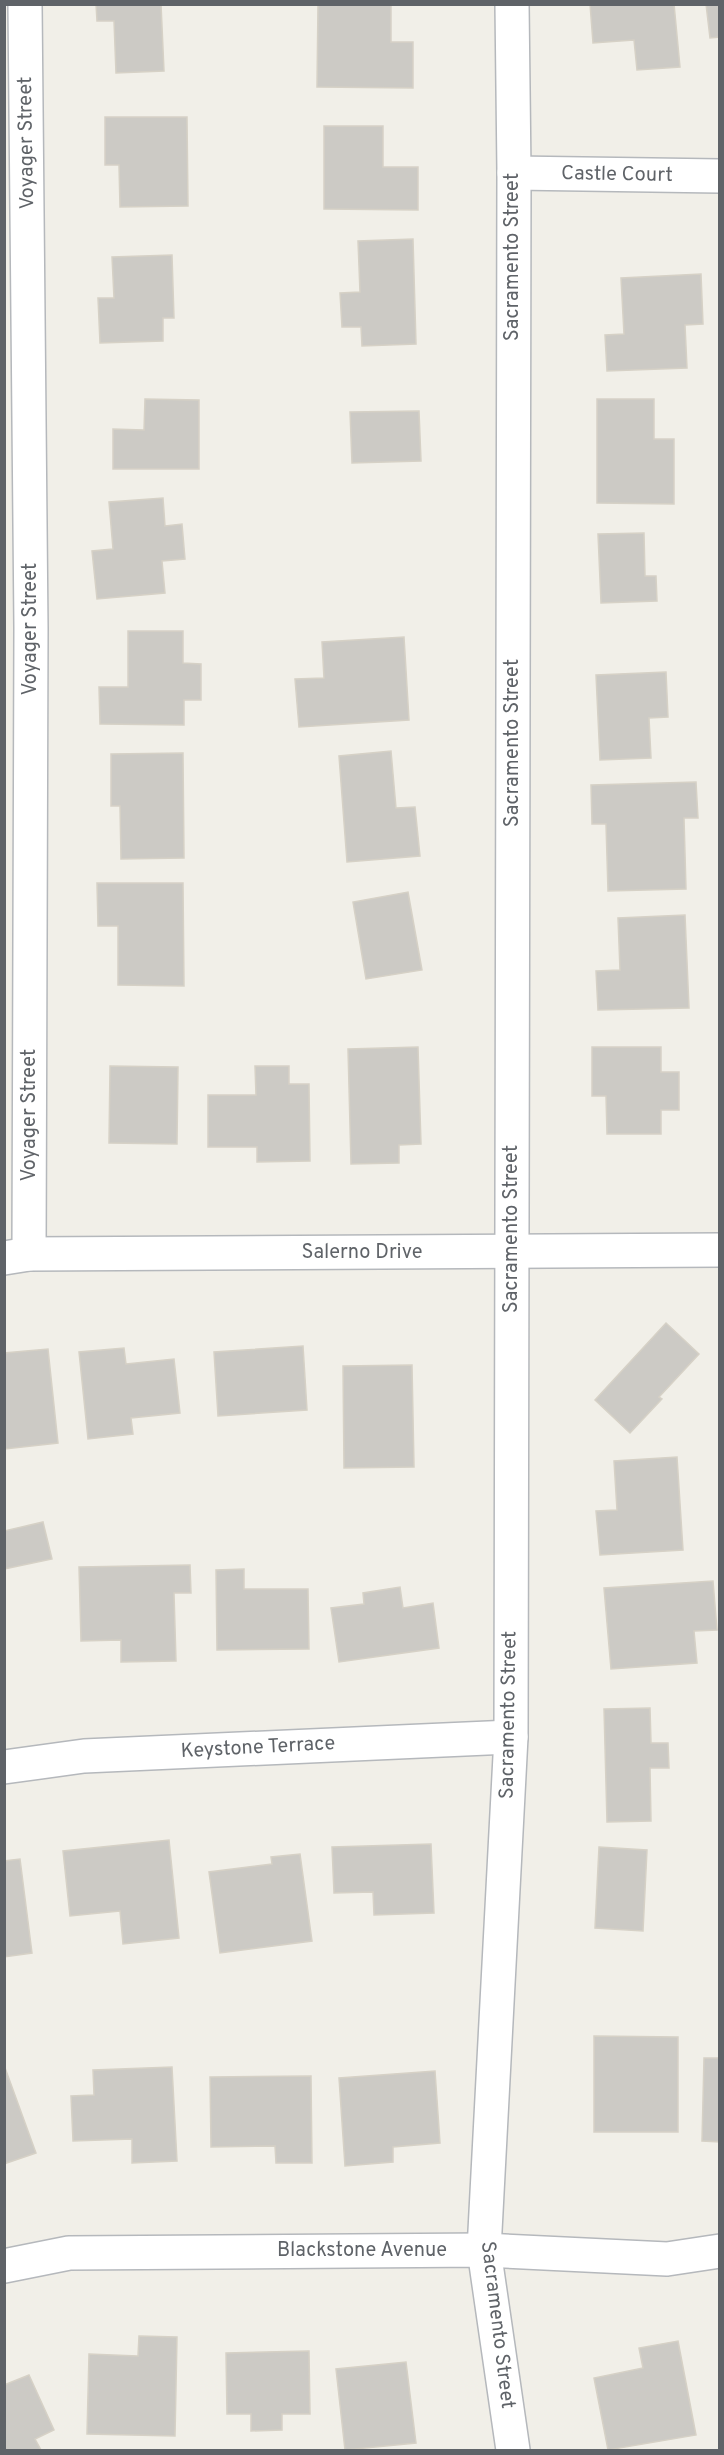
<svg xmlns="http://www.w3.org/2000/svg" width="724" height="2455" font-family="Overpass,sans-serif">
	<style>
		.building { fill: #cccac5; stroke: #d6d1c6; stroke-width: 1.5 }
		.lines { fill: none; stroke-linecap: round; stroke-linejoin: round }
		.minor-casing { stroke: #b5b8bc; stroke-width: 36 }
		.minor { stroke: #fff; stroke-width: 33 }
		.labels { text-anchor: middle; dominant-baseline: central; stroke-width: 4.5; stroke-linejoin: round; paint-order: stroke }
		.street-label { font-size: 20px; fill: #5f6368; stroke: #fff }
	</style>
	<rect width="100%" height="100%" fill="#f1efe8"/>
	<g class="building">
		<path d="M96,4H161L164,71L116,73L114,21H97Z"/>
		<path d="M318,4H391V42H413V88L317,87Z"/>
		<path d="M590,4H674L680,67L637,70L634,40L593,43Z"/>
		<path d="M706,4H720V37L710,38Z"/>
		<path d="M105,117H187L188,206L120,207L119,165H105Z"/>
		<path d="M324,126H383V167H418V210L324,209Z"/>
		<path d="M413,239L416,344L362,346L361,327H342L340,293L360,292L358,241Z"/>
		<path d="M172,255L174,318H163V341L100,343L98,298H114L112,257Z"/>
		<path d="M701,274L703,324L685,325L687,368L607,371L605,335L624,334L621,278Z"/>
		<path d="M145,399L199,400V469H113V429L144,430Z"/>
		<path d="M597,399H654V439H674V504L597,503Z"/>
		<path d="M419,411L421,461L352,463L350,412Z"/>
		<path d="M163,498L165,526L182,524L185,559L162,561L165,593L97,599L92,551L113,549L109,502Z"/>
		<path d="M644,533L645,576H656L657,601L601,603L598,534Z"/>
		<path d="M128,631H183V663L201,664V700H184V725L100,724L99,687H128Z"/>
		<path d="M404,637L409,720L299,727L295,679L324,678L322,642Z"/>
		<path d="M666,672L668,717L649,718L651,758L600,760L596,675Z"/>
		<path d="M391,751L396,808L415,807L420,856L347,862L339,756Z"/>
		<path d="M183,753L184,858L121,859L120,806H111V754Z"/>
		<path d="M696,782L698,818H684L686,889L608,891L606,824H592L591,785Z"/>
		<path d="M97,883H183L184,986L118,985V926H98Z"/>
		<path d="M408,892L422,970L366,979L353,902Z"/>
		<path d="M685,915L689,1008L598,1010L596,971L620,970L618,918Z"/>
		<path d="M418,1047L421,1144L399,1145V1163L351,1164L348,1049Z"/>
		<path d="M592,1047H661V1072H679V1110H661V1134H607L606,1096H592Z"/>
		<path d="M110,1066L178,1067L177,1144L109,1143Z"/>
		<path d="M255,1066H289V1084H309L310,1161L257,1162V1147H208V1095H256Z"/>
		<path d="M666,1323L699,1354L659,1397L662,1399L630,1433L595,1400Z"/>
		<path d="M303,1346L307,1410L218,1416L214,1352Z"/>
		<path d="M124,1348L126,1364L174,1359L180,1413L131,1418L133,1434L88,1439L79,1352Z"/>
		<path d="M48,1349L58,1443L5,1449L4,1353Z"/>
		<path d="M412,1365L414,1467L344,1468L343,1366Z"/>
		<path d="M677,1457L683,1550L600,1555L596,1511L617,1510L614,1461Z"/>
		<path d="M43,1522L52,1559L4,1569V1531Z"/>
		<path d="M190,1565L191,1593H174L176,1661L121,1662V1640L81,1641L79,1567Z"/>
		<path d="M244,1569V1589H308L309,1649L217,1650L216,1570Z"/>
		<path d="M713,1581L717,1630L694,1631L697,1663L611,1669L604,1588Z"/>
		<path d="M400,1587L403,1608L433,1603L439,1648L339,1662L331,1608L364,1604L363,1593Z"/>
		<path d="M650,1708L651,1743H668L669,1768H650L651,1821L607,1822L604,1709Z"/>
		<path d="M169,1840L179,1938L123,1944L120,1911L70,1916L63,1851Z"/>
		<path d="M431,1844L434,1913L374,1915L373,1892L334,1893L332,1847Z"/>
		<path d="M599,1847L647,1850L643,1931L595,1928Z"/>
		<path d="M300,1854L312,1941L220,1953L209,1872L272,1864L271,1857Z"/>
		<path d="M20,1859L32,1953L4,1957V1861Z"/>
		<path d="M594,2036L678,2037V2132H594Z"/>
		<path d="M704,2058H720V2142L702,2141Z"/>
		<path d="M4,2065L36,2153L4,2164Z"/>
		<path d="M172,2067L177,2161L132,2163V2139L73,2141L71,2096L94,2095L93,2070Z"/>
		<path d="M435,2071L440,2143L393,2147V2162L345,2166L339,2078Z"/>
		<path d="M311,2076L312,2163H276L275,2146L211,2147L210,2077Z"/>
		<path d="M139,2336L177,2337L175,2436L87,2434L89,2354L138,2356Z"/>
		<path d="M678,2341L696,2435L608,2450L594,2378L643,2368L639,2348Z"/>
		<path d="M309,2351L310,2414H282V2430L251,2431V2414H227L226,2353Z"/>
		<path d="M406,2362L416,2443L345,2450L336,2369Z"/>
		<path d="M29,2375L54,2430L35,2439L41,2450H4V2385Z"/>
	</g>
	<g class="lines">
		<g class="minor-casing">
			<g id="minor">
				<path d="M25,4L31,628L29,1254"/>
				<path d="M512,4L514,173L511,1737L484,2250L513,2450"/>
				<path d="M514,173L720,176"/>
				<path d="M4,1258L29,1254L720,1250"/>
				<path d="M4,1767L84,1756L511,1737"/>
				<path d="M4,2266L69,2253L484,2250L667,2259L720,2251"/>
			</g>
		</g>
		<use href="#minor" class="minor"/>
	</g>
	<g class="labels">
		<g class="street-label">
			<text transform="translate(27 143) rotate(-91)">Voyager Street</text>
			<text transform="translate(617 175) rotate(1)">Castle Court</text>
			<text transform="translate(513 257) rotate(-90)">Sacramento Street</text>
			<text transform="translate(31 629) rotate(-90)">Voyager Street</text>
			<text transform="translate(513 743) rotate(-90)">Sacramento Street</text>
			<text transform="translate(30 1115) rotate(-90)">Voyager Street</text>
			<text transform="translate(512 1229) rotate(-90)">Sacramento Street</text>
			<text x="362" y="1253">Salerno Drive</text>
			<text transform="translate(509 1715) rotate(-89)">Sacramento Street</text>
			<text transform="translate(258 1748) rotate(-3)">Keystone Terrace</text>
			<text x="362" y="2251">Blackstone Avenue</text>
			<text transform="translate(497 2325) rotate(83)">Sacramento Street</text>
		</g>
	</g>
	<rect width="724" height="2455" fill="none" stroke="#5f6368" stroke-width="12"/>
</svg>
